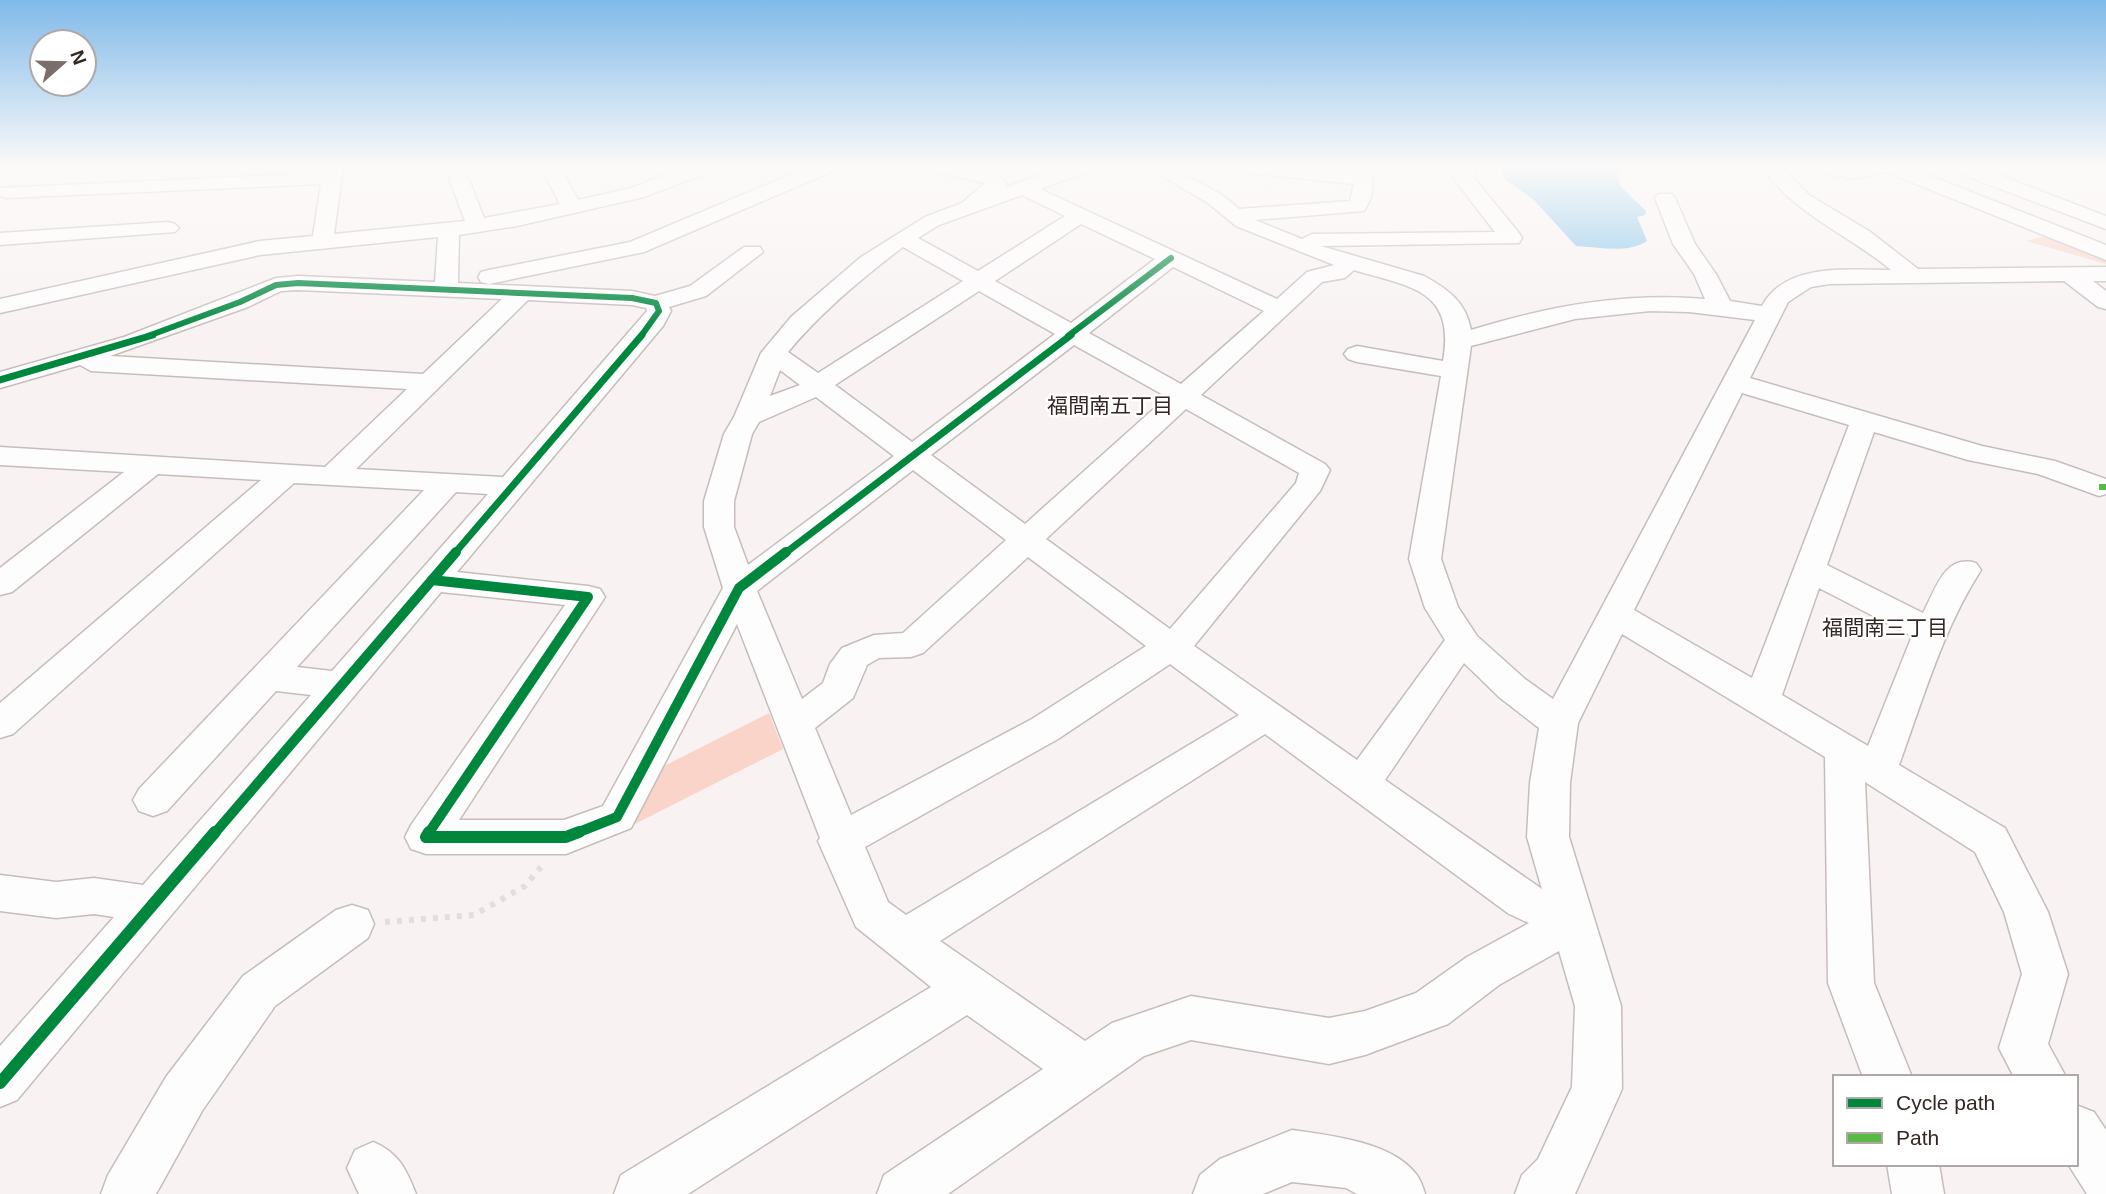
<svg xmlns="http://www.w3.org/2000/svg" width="2106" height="1194" font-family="Arial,'Noto Sans JP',sans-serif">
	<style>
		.green { fill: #fad4c9 }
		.water { fill: #86c4ea }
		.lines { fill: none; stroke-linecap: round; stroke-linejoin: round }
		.minor-casing { stroke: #c6bdbb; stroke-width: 3 }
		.path { stroke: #e1dfde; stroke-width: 6; stroke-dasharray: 5 7; stroke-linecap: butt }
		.minor { fill: #fefdfd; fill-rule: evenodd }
		.quiet { stroke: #58b947; stroke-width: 6; stroke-dasharray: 11 6; stroke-linecap: butt }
		.cycleway-far3-casing { stroke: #fff; stroke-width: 9 }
		.cycleway-far2-casing { stroke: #fff; stroke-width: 10 }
		.cycleway-far1-casing { stroke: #fff; stroke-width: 14 }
		.cycleway-casing { stroke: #fff; stroke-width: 17 }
		.cycleway-far3 { stroke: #00873e; stroke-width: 6 }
		.cycleway-far2 { stroke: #00873e; stroke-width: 7 }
		.cycleway-far1 { stroke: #00873e; stroke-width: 10 }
		.cycleway { stroke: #00873e; stroke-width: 12 }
		.labels { text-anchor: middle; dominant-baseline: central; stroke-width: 5; stroke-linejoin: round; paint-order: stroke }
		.neighbourhood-label { font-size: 21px; fill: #342622; stroke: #fff }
	</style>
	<rect width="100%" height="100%" fill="#f8f3f2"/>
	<g class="green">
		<path d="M2052,234L2106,257V264L2026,241Z"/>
		<path d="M769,713L783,749L631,826L662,767Z"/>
	</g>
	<path class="water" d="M1501,167H1616L1621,171L1618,179L1622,188L1646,211L1645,215L1637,217L1647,241C1627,254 1599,247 1576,246L1534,200L1503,178Z"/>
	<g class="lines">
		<g class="minor-casing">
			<g id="minor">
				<path d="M323,167H343L334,234L465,221L445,167H464L484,218L560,204L541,167H560L578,200L631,188L686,167H713L711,171L644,197L517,226L459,235L458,283L632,291L655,296L690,286L744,247H760L763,252L706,296L669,307L671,311L663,326L457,572L588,586L600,589L605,597L459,820H564L603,806L723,588L704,527V501L724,434L734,417L761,353L791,317L861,257L925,217L962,203L985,183L929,171L927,167C952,167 990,161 1007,184L1004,188L1062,167H1090L1088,171L1040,189L1277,299L1307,272L1334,265L1236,226L1208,203L1147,167H1171L1222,195L1239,209L1350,201L1354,184L1248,173L1239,167H1306L1352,172L1351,167H1371C1374,184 1374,196 1364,211L1255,220L1302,239L1312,234L1495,232L1454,179L1455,167H1475L1474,178L1519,233L1522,238L1519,243L1321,246L1424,276C1448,289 1466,302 1471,330C1547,306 1626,292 1705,299L1694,274L1673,244L1655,198L1658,194H1672L1675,198L1695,244L1716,274L1730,301L1762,306C1785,262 1849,270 1891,270C1848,234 1794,214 1762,167H1781L1809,195L1869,231L1918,269L2106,267V281H2093L2106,291V309L2098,307L2064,281L1830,284L1811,287L1788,302L1750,378L1982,446L2055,461L2106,479V494L2099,496L2038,474L1968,460L1874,432L1827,565L1923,613C1936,589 1944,554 1976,563L1981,570C1943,629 1923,699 1899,765L2005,828L2048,912L2068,974L2048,1044L2066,1077H2014L1999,1048L2022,974L2004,912L1975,852L1865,782L1874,983L1912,1077H1863L1828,983L1825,757L1622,634L1578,723L1570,783L1569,837L1621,1006L1622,1089L1575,1194H1515L1522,1175L1538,1159L1572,1087L1575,1006L1559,951L1499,985L1448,1024L1365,1055L1329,1064L1191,1040L1144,1056L948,1194H877L884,1175L1043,1069L967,1015L688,1194H614L621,1175L931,987L856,927L818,841L820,838L737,624L631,828L566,854H426L411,849L405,837L411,825L565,605L441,592L17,1100L0,1107V1046L114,917L94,914L56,918L0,911V875L56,882L94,878L143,885L311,695L276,691L167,811L153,816L139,811L133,800L139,789L424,490L294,483L13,734L0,738V703L261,480L158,474L12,592L0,595V568L124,472L0,465V447L325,467L407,389L91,371L80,365L0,388V372L124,337L276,278L298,276L435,282L438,237L260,255L0,313V299L260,241L313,236L321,184L6,198L0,196V188L323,173ZM1022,195L1065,216L978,271L918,238L939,225ZM1081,224L1155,259L1071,323L995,281ZM903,247L963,281L818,373L788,352C821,312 862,278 903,247ZM1173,267L1264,311L1181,384L1089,333ZM1354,270C1410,287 1456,289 1443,361L1357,346L1348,349L1344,354L1348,359L1357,362L1441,376L1409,559L1425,608L1445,640L1357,760L1194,646L1320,491L1330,470L1325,464L1201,395L1322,282L1345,278ZM298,290L502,299L423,374L110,356L248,307L281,291ZM979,291L1055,334L912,442L835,385ZM528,300L632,305L646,308L647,311L503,477L356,469ZM1650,311L1689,312L1755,320L1553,699L1525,679L1477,636L1458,607L1441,559L1471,346L1575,319ZM1074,345L1167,397L1025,524L931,455ZM780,370L800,385L770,396ZM1742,393L1849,425L1752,678L1634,610ZM816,397L894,456L748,565L734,527V501L752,434L759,422ZM1186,409L1299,473L1296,483L1170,629L1046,539ZM913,470L1006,540L903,633L874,635L842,648L830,664L823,683L802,699L757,591ZM456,492L488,494L332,671L297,667ZM1028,557L1146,646L1032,719L851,815L815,728L853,698L867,665L879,658L911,657L923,653ZM1819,588L1912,636L1868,746L1782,695ZM1464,663L1499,697L1539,728L1530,783L1527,837L1542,889L1385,780ZM1170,664L1239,715L906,915L888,902L865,847L1058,739ZM1265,734L1509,914L1529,923L1467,957L1416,993L1365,1011L1329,1018L1191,996L1112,1023L1085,1041L940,941Z"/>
				<path d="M809,167H835L833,171L644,252L489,284L481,282L478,277L481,272L489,270L630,242Z"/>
				<path d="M1816,167H1908L2106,245V260L1886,172L1852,179L1818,171Z"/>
				<path d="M1951,167H1978L2106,216V229L1953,171Z"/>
				<path d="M168,222L175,224L179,228L175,232L0,245V233Z"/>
				<path d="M352,905L368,910L374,924L368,938L275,1006L202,1111L156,1194H101L108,1175L166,1077L243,976L336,910Z"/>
				<path d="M2076,1105L2094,1112L2106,1130V1194H2087L2068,1164H2076Z"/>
				<path d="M1292,1130C1329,1135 1392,1142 1416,1174C1420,1179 1423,1187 1425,1194H1357L1346,1188L1292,1182L1263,1194H1193L1200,1175L1220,1159Z"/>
				<path d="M373,1142C399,1153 406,1169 416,1194H359L347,1168L355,1150Z"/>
				<path d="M1887,1164H1939L1944,1194H1892Z"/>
			</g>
		</g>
		<path class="path" d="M385,922L474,915L525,886L541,867"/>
		<use href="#minor" class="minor"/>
		<path class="quiet" d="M2099,487H2106"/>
		<g class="cycleway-far3-casing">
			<g id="cycleway-far3">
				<path d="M148,336L240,302L276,285L298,283L632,298L656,303L659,311L641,336"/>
				<path d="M1068,336L1171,258"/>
			</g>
		</g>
		<g class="cycleway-far2-casing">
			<g id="cycleway-far2">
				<path d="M0,380L153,335"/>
				<path d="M454,554L642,335"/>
				<path d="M784,554L1071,335"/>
			</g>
		</g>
		<g class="cycleway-far1-casing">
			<g id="cycleway-far1">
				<path d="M214,834L456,552"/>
				<path d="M428,834L588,597L432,580"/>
				<path d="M574,834L617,817L739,588L786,552"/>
			</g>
		</g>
		<g class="cycleway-casing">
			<g id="cycleway">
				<path d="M429,832L426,837H566L579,832"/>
				<path d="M0,1083L215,832"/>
			</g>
		</g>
		<use href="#cycleway-far3" class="cycleway-far3"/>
		<use href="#cycleway-far2" class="cycleway-far2"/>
		<use href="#cycleway-far1" class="cycleway-far1"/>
		<use href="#cycleway" class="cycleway"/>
	</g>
	<linearGradient id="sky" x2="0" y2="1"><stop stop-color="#81bae9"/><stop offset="0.5" stop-color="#fcfaf9"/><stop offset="1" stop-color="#fcfaf9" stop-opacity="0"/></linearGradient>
	<rect width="2106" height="334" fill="url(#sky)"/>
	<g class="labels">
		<g class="neighbourhood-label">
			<text x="1110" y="405">福間南五丁目</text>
			<text x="1885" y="627">福間南三丁目</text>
		</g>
	</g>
	<rect x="1833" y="1075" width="245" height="91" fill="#ffffff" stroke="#aea8a7" stroke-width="2"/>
	<rect x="1847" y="1098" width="35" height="10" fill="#00873e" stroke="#aea8a7" stroke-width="2"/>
	<text x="1896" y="1110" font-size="21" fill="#342622">Cycle path</text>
	<rect x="1847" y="1133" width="35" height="10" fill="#58b947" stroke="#aea8a7" stroke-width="2"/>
	<text x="1896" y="1145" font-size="21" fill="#342622">Path</text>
	<g transform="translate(63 63) rotate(70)"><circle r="33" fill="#ffffff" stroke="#aea8a7" stroke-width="2"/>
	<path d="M0-5L12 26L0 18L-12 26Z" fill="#796e6b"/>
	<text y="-10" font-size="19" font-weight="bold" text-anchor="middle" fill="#342622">N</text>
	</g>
</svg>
